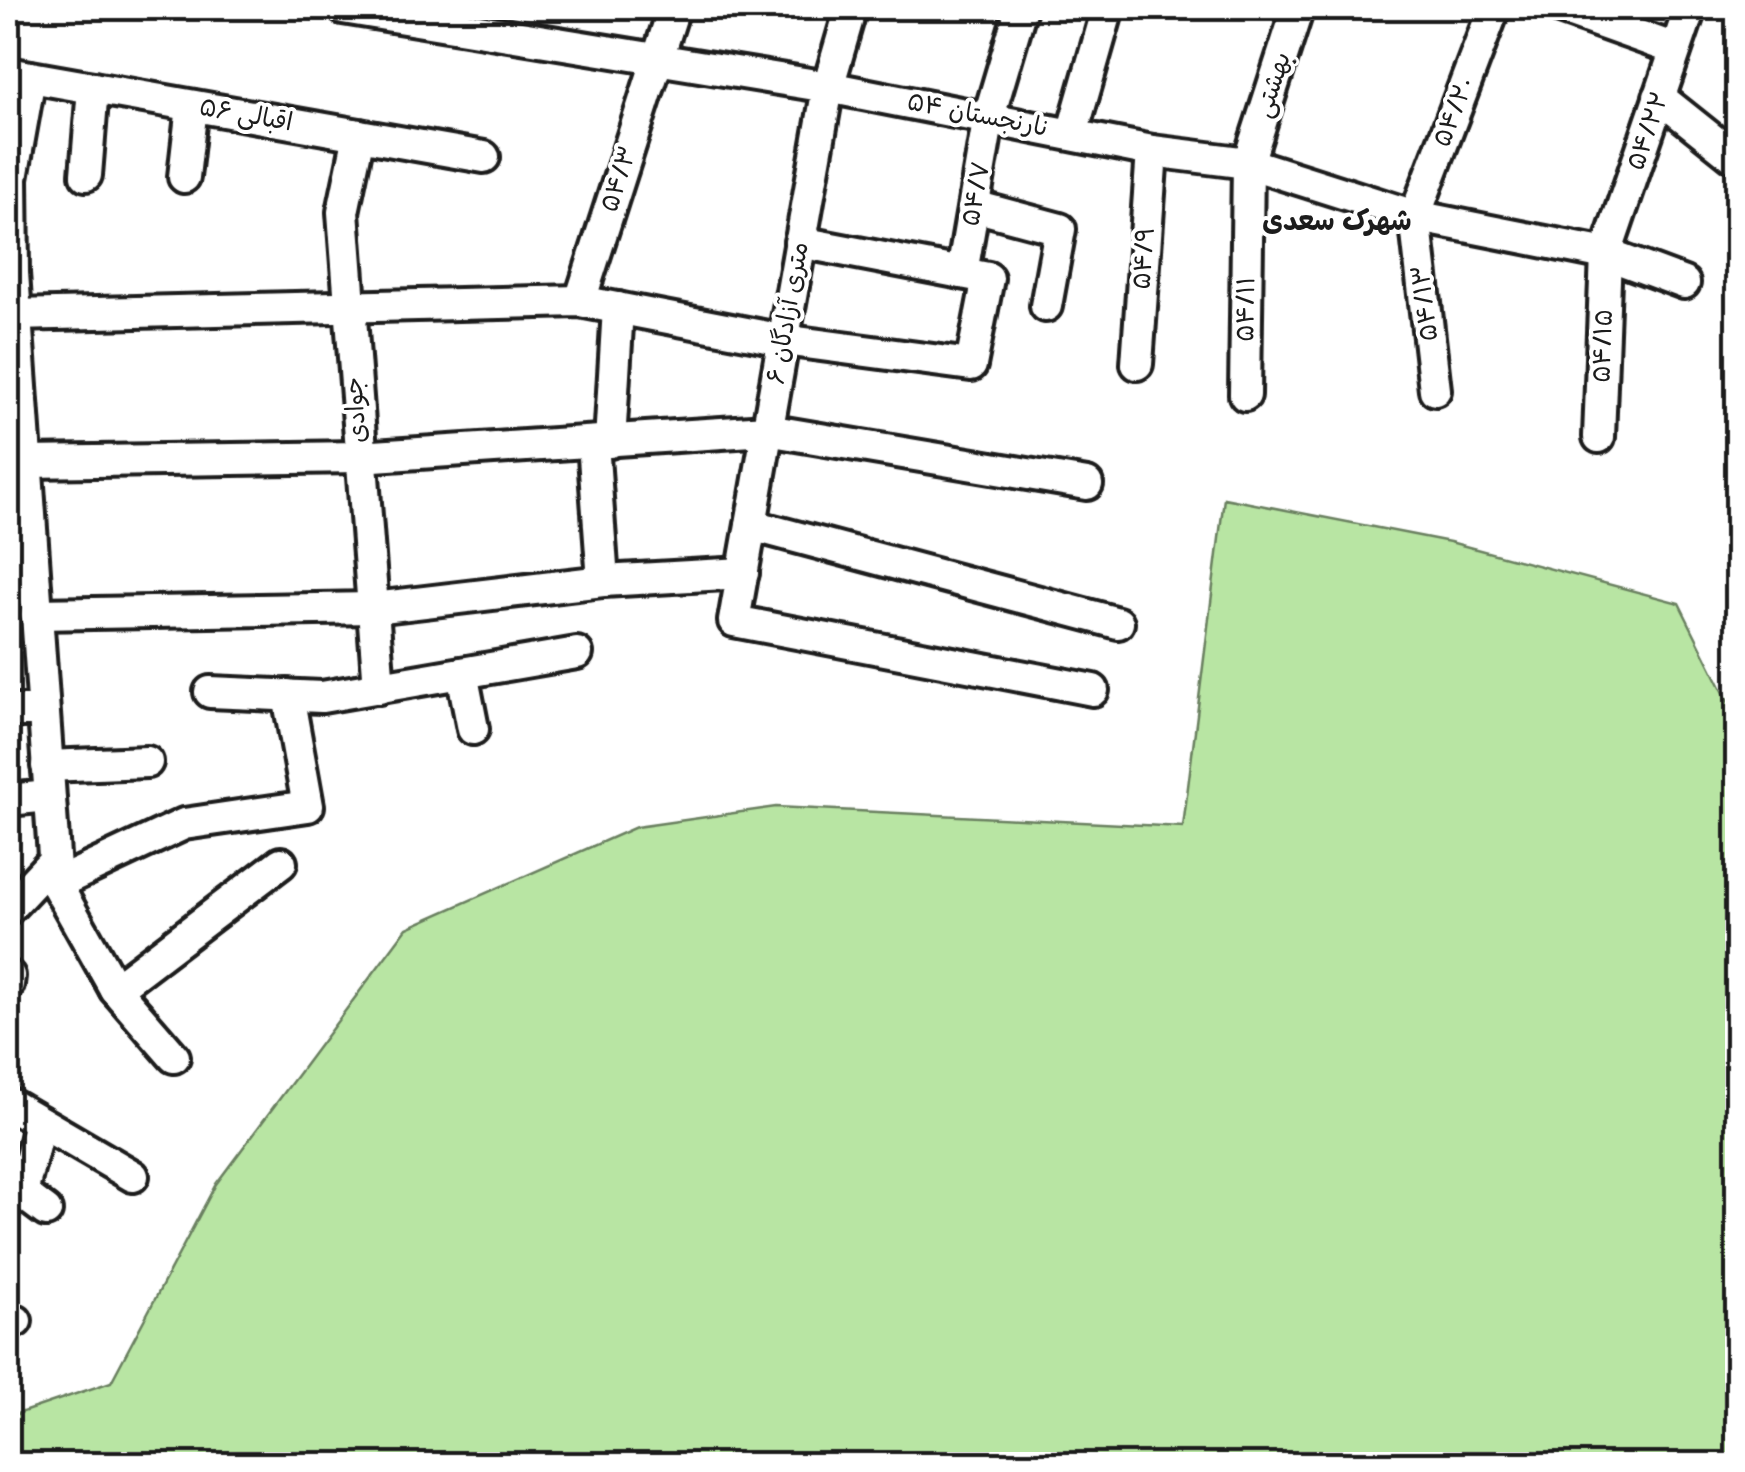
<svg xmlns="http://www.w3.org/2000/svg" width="1745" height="1472" font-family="'Balsamiq Sans','Playpen Sans Arabic',sans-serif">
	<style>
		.green { fill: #b8e5a3; stroke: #6a8060; stroke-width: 2.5 }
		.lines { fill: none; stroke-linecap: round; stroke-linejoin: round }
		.minor-casing { stroke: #1c1c1c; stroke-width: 38 }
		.minor { stroke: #fff; stroke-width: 30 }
		.labels { text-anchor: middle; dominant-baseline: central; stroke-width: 8; stroke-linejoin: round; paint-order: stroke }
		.street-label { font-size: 25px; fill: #1c1c1c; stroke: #fff }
		.neighbourhood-label { font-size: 28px; font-weight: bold; fill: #1c1c1c; stroke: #fff }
	</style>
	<rect width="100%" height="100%" fill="#fff"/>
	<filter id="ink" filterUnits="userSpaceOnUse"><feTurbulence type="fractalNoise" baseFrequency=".01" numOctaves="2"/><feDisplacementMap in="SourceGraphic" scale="20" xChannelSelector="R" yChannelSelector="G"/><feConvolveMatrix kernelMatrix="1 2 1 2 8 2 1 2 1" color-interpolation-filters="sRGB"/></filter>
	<g filter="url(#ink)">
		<path class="green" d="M1224,498L1450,542L1679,603L1737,719V1464H8V1417L111,1382L216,1184L407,928L636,827L776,807L1183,827Z"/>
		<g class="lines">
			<g class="minor-casing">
				<g id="minor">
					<path d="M343,8L828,87L1152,151L1248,163L1415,216L1606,254L1684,283"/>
					<path d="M851,8L828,87L734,621L1093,690"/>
					<path d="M1560,8L1675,49"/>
					<path d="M8,73L484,157"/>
					<path d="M30,77L12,178L13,273L56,884L115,989L174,1057"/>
					<path d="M1659,97L1738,160"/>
					<path d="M1072,134L1108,8"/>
					<path d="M359,135L343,212L379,688"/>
					<path d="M86,175L93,88"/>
					<path d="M184,177L192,106"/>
					<path d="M974,206L1060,229L1046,306"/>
					<path d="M962,273L989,116L1021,8"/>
					<path d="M580,301L674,8"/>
					<path d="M15,315L580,301L783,340L971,365L988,278L800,242"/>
					<path d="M1137,364L1152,151"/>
					<path d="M1435,390L1415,216L1494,8"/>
					<path d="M1245,395L1248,163L1298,8"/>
					<path d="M1599,437L1606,254L1690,8"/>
					<path d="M610,442L618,308"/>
					<path d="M593,443L603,581"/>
					<path d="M26,462L359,457L767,430L1087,484"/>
					<path d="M751,525L1118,623"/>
					<path d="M36,614L374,608L603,581L743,573"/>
					<path d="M462,673L473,729"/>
					<path d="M210,692L322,697L577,653"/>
					<path d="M8,711H43"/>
					<path d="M47,766L147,762"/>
					<path d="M8,800L49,796"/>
					<path d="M56,884L184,824L308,806L288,695"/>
					<path d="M8,909L54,860"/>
					<path d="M8,984L9,976"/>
					<path d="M115,989L281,863"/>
					<path d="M8,1103L133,1176"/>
					<path d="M40,1122L22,1193L46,1211"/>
					<path d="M8,1318L16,1321"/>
				</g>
			</g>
			<use href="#minor" class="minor"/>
		</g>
	</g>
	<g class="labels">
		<g class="street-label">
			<text transform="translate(1273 85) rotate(-72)">بهشتی</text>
			<text transform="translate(1454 112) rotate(-69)">۵۴/۲۰</text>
			<text transform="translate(246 115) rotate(10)">اقبالی ۵۶</text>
			<text transform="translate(978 115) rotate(11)">نارنجستان ۵۴</text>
			<text transform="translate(1648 131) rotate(-71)">۵۴/۲۲</text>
			<text transform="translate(619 179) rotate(-72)">۵۴/۳</text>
			<text transform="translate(976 194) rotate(-80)">۵۴/۷</text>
			<text transform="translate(1144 258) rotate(-86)">۵۴/۹</text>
			<text transform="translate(1425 303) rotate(-97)">۵۴/۱۳</text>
			<text transform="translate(1246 309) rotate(-89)">۵۴/۱۱</text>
			<text transform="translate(788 313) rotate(-80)">۶ متری آزادگان</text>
			<text transform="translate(1603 346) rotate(-88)">۵۴/۱۵</text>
			<text transform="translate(356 410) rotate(-94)">جوادی</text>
		</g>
		<g class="neighbourhood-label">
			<text x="1337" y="221">شهرک سعدی</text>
		</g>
	</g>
	<rect width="1745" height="1472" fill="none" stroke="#fff" stroke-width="40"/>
	<rect x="20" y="20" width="1705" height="1432" fill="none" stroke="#1c1c1c" stroke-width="4" filter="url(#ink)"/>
</svg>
